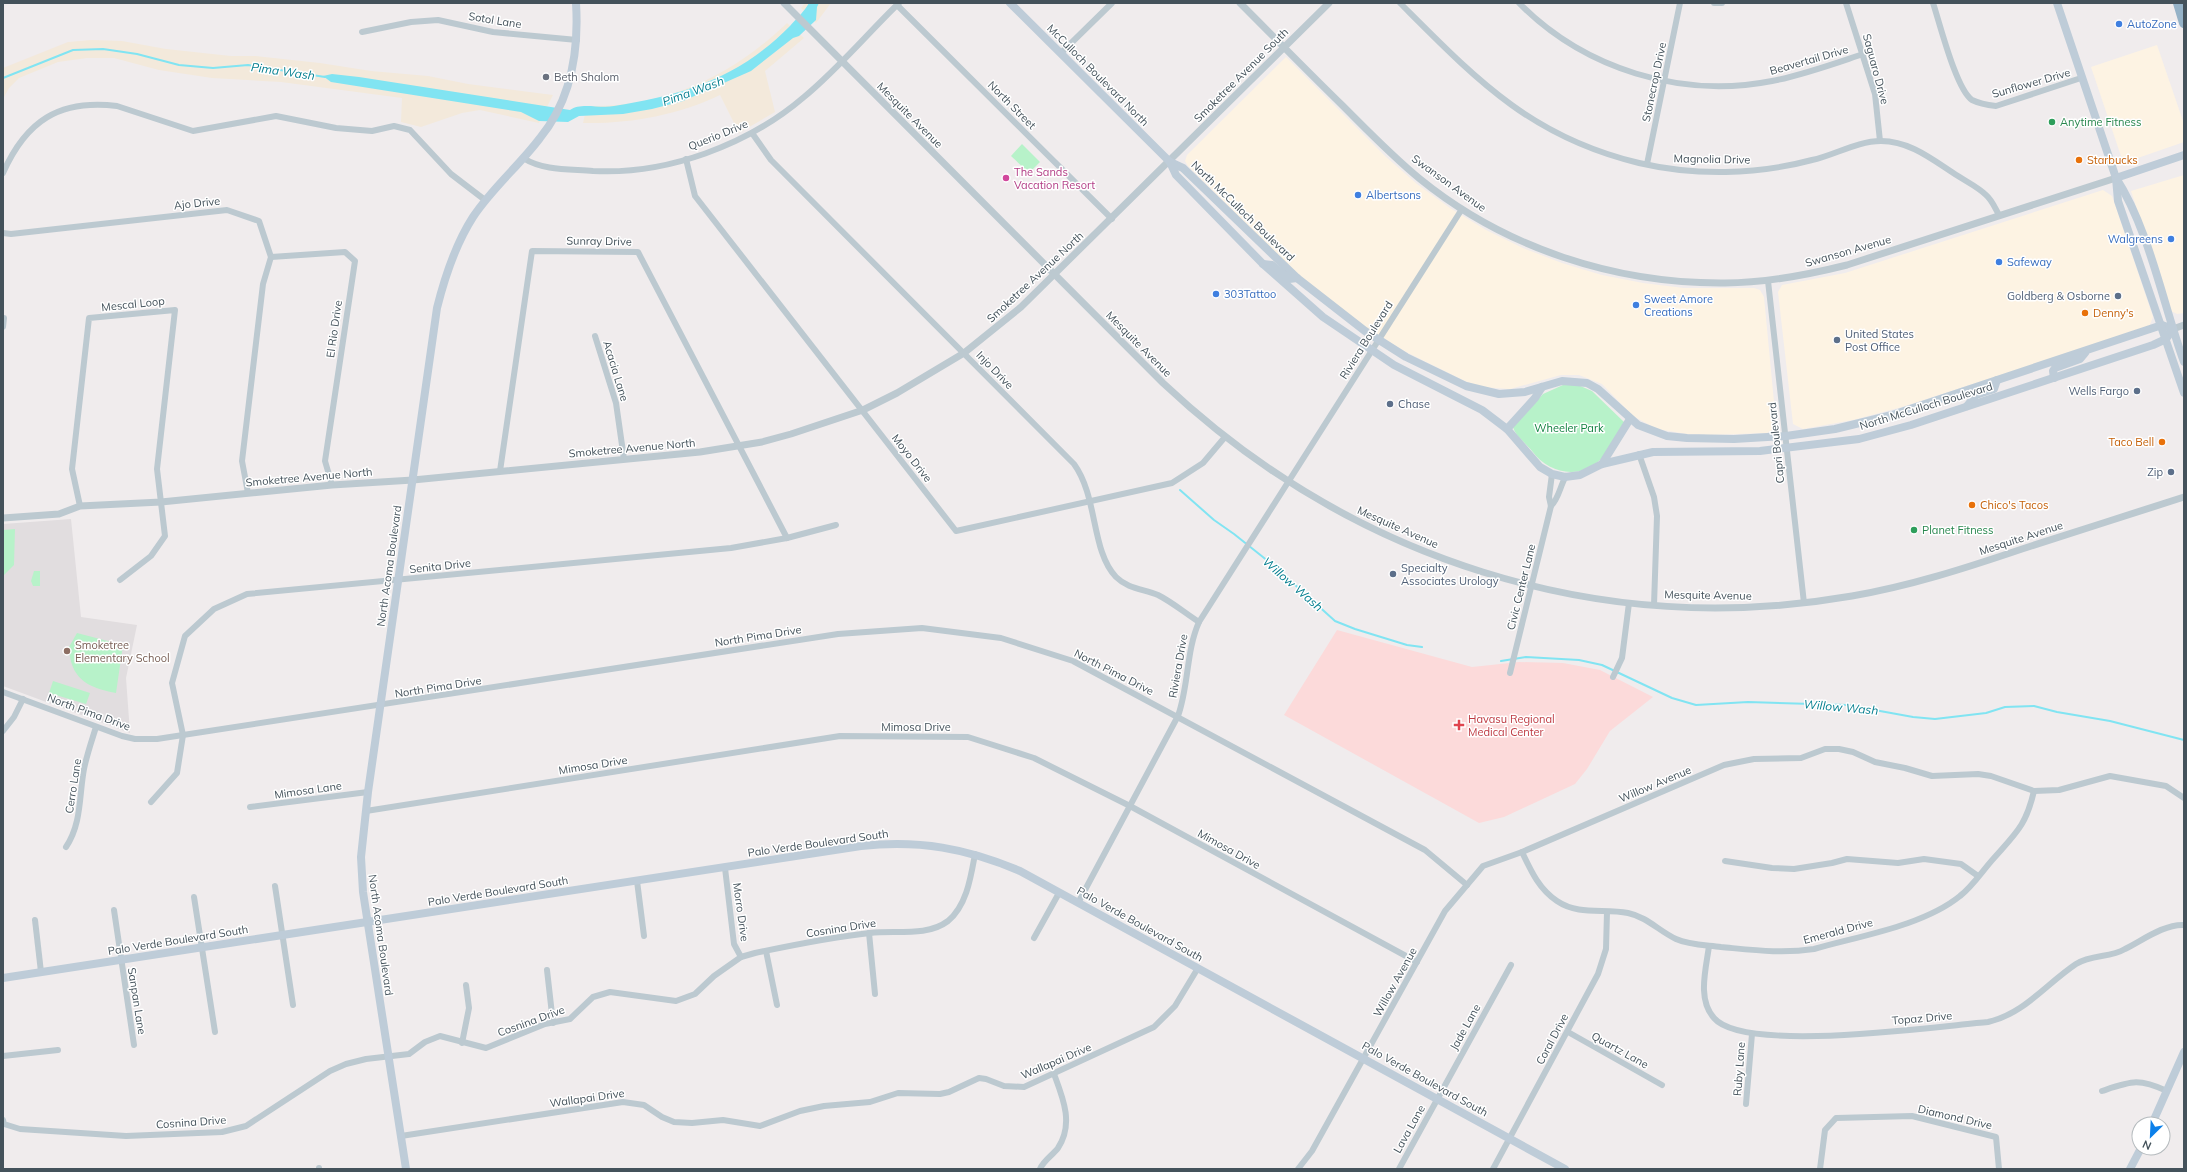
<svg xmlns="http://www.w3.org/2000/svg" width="2187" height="1172" font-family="Mulish,sans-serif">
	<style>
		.commercial { fill: #fdf3e3 }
		.education { fill: #e1dddf }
		.medical { fill: #fcdada }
		.green { fill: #b7f2c9 }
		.sand { fill: #f3e9db }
		.water { fill: #81e4f2 }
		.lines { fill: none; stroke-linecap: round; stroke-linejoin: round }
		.stream { stroke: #81e4f2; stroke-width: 2 }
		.minor { stroke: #bcc9d0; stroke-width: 6 }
		.tertiary { stroke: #bcc9d0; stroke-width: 7 }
		.secondary { stroke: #beccd8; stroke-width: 8 }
		.trunk { stroke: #95b2c7; stroke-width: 10 }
		.shop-dot { fill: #3f7fe0; stroke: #fff; stroke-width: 1.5 }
		.worship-dot { fill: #6b7280; stroke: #fff; stroke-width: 1.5 }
		.leisure-dot { fill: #2e9e5b; stroke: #fff; stroke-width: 1.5 }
		.food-dot { fill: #e8710a; stroke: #fff; stroke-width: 1.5 }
		.hotel-dot { fill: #d1479c; stroke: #fff; stroke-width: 1.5 }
		.service-dot { fill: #5c6f8a; stroke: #fff; stroke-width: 1.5 }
		.education-dot { fill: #8d6e63; stroke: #fff; stroke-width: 1.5 }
		.health-dot { fill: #e0444e; stroke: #fff; stroke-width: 1.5 }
		.labels { text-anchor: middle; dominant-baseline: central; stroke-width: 3; stroke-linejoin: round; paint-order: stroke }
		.street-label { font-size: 11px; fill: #44525b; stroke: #fff }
		.shop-label { font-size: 11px; fill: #366cbe; stroke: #fff; text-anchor: start }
		.worship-label { font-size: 11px; fill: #5b616d; stroke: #fff; text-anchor: start }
		.leisure-label { font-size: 11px; fill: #27864d; stroke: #fff; text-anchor: start }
		.food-label { font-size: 11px; fill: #c56008; stroke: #fff; text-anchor: start }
		.hotel-label { font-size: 11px; fill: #b23c85; stroke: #fff; text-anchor: start }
		.service-label { font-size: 11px; fill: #4e5e75; stroke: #fff; text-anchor: end }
		.park-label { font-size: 11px; fill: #10813f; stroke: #fff }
		.education-label { font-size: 11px; fill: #785e54; stroke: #fff; text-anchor: start }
		.health-label { font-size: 11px; fill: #be3a42; stroke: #fff; text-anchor: start }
		.water-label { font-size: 12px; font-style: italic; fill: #057f90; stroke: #fff }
	</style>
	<rect width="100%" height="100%" fill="#f0eced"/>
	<g class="commercial">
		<path d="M2157,45L2184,124V142L2129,161L2122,159L2091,67Z"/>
		<path d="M1286,57L1385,156L1417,184L1450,208L1486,230L1523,248L1562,263L1602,275L1643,283L1684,288H1754L1760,290L1764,297L1776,423L1774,429L1767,433L1708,435L1687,434L1657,429L1633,416L1602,384L1579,375H1561L1510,389L1481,387L1465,381L1406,352L1365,327L1297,274L1188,166L1185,161L1187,155Z"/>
		<path d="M2184,175V313L2177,314L2171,311L2131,191Z"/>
		<path d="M2103,190L2112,196L2153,317L2149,327L1902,407L1853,420L1803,429L1793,424L1778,292L1782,285L1845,273Z"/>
	</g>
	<path class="education" d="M71,519L81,617L137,625L126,678L130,733L3,686V524Z"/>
	<path class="medical" d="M1337,630L1472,667L1519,662L1563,663L1600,670L1653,697L1610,731L1587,769L1575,784L1504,817L1479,823L1284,715Z"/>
	<g class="green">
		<path d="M1022,144L1040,162L1029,173L1011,156Z"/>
		<path d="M1563,385H1578L1592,391L1625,423C1618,435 1611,449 1601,459C1580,480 1549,474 1532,451C1527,444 1515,436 1513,427L1543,394Z"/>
		<path d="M15,529L14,565L4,575L3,530Z"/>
		<path d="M34,571H40V586H33L31,581Z"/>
		<path d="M77,633L123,645L116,693C87,688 70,678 69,647Z"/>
		<path d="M53,681L90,693L86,704L49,693Z"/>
	</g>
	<g class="sand">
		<path d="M805,3H831L816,23L801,8Z"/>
		<path d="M787,23L804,38L765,71L775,112L739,133L720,95C678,115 630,124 583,123L587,106C664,108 732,76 787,23Z"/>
		<path d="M92,40L122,41L166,49L231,56H255L320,63L371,71L428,76L468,84L553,95L539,123L480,110L462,113L421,127L401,122L402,98L281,82L212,78L159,70L114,58H87L58,62L19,78L9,88L3,99V68L68,42Z"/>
	</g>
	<path class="water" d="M809,3H819L817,7L816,20L799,36L793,38L751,71L683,101L652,109L623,114L579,116L568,122L539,121L521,112L331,82L323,76L332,74L359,77L570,110C581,102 600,109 614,106C684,95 739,78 790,26C797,18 804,12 809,3Z"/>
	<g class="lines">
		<g class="stream">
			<path d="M3,78L73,50L103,49L137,54L179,65L213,68L248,65L325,77"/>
			<path d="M1180,490L1214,520L1234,534L1273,565L1335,621L1355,629L1407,645L1422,647"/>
			<path d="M1501,661L1526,657L1579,660L1602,665L1672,698L1696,705L1748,702L1847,705L1913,717L1935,719L1986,713L2005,707L2034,706L2057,712L2110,721L2184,740"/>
		</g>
		<g class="minor">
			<path d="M1400,3C1475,78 1530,137 1639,163C1695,176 1756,175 1812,160C1835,155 1857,141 1881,141C1911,141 1934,161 1958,176C1967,182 1978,187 1986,195C1992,200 1995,208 1999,215"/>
			<path d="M1519,3C1584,69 1681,99 1772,81C1803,75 1833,64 1863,54"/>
			<path d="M1714,3H1722"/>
			<path d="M1846,3L1875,94L1880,141"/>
			<path d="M1933,3C1940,24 1956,89 1972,100C1980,104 1987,105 1996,106L2081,78"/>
			<path d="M897,5L1112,219"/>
			<path d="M362,32L411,22L438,20L493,32L577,40"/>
			<path d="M1061,53L1112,3"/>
			<path d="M752,133L771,160L1074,464C1098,497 1091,551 1116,577C1128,589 1144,589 1158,595C1172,602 1185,613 1199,622"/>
			<path d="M523,158C544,171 569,169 593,171C667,175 748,145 804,97C838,69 867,34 899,3"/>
			<path d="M686,159L695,196L956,531L1172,483L1203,463L1225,437"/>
			<path d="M1647,164L1680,3"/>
			<path d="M3,173C26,121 59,99 117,106L193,131L276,116L336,128L372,131L394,126L410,130L451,174L485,200"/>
			<path d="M3,233L11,234L227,210L259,221L271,257L263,284L242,461L248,493"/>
			<path d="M271,257L345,252L355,261L325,461L332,485"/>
			<path d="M1768,281L1804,603"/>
			<path d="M3,327L4,318"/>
			<path d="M595,336L616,403L624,459"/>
			<path d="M1639,454L1654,497L1657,516L1654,605"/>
			<path d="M500,471L532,251L638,252L787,538"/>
			<path d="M80,506L72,469L89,318L175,310L157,469L165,536L151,556L120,580"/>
			<path d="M1551,506C1559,498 1560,486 1566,476"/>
			<path d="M1510,673L1551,506L1549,497L1552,474"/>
			<path d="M1613,677L1622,658L1629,603"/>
			<path d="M3,692L122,736L135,739H157L838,634L922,628L1001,638L1073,661L1425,850L1467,885"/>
			<path d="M3,731L14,717L23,699"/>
			<path d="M151,802L177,773L183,735L172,683L185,636L214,609L247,594L731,548L787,538L836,525"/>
			<path d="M250,807L368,792"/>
			<path d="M366,811L840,736L968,737L1034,758L1130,806L1417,962"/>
			<path d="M66,847C82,823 79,795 84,769C87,754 92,740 96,727"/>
			<path d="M1522,852C1531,871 1539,889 1557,901C1579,916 1604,908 1628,913C1647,917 1659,931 1676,939C1689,945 1706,945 1721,947C1753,950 1782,954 1814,949C1859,936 1923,926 1960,896C1973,886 1983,870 1994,858C2017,832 2026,825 2034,791"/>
			<path d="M1725,861L1772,868L1794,869L1832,863L1847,859L1898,863L1924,859L1961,864L1978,876"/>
			<path d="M725,868L734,944L741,957"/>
			<path d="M637,881L644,936"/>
			<path d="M275,886L293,1005"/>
			<path d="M194,897L215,1032"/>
			<path d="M1078,903L1178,716C1189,685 1186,651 1199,622L1462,209"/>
			<path d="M114,910L134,1045"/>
			<path d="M35,920L41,972"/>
			<path d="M869,933L875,994"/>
			<path d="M1034,938L1059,893"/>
			<path d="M1709,946C1706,969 1697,999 1714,1018C1744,1054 1939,1026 1988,1022C2024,1014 2046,984 2076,964C2092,954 2110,958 2125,949C2143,940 2164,924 2184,925"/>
			<path d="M766,951L777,1005"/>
			<path d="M547,970L553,1023"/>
			<path d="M1568,1032L1662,1085"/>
			<path d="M462,1043L469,1008L466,985"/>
			<path d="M3,1056L58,1050"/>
			<path d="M2102,1091C2132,1081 2138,1078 2167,1091"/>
			<path d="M1746,1104L1752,1034"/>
			<path d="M3,1120L4,1124L20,1129L126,1136L222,1132L246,1126L330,1071L346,1064L366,1059L409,1054L425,1042L440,1036L486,1048L545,1024L570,1019L593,997L610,992L676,1001L695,994L714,976L741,957L755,953C793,945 832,937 870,933C895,930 927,937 948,921C967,905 971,876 975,854"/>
			<path d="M401,1136L623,1102L644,1105L662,1117L674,1122L692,1123L723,1120L760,1126L800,1111L824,1106L870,1102L898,1093L940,1094L949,1092L979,1078L986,1079L1004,1086L1024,1087L1154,1027L1175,1006L1198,968"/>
			<path d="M319,1169V1168"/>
			<path d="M1040,1169C1044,1160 1053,1155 1058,1148C1074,1124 1063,1098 1054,1074"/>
			<path d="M1298,1169L1312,1151L1445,911L1483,866L1522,852L1724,765L1754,759L1801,758L1825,749H1839L1853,752L1875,762L1905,768L1932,776L1978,774L1991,776L2034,791L2059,790L2110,776L2166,786L2184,798"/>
			<path d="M1399,1169L1511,965"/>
			<path d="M1493,1169L1598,974L1606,949L1607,912"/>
			<path d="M1820,1169L1825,1130L1836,1118L1912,1116L1996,1137L1999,1169"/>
		</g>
		<g class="tertiary">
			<path d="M784,3L1163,383C1350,559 1599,640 1852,596C1910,586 1966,568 2022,549C2076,532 2130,514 2184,497"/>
			<path d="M1240,3C1274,37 1308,72 1343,106C1368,131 1392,156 1420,179C1505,248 1615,284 1725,283C1766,283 1807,275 1847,265L2116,178"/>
			<path d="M2173,329L2184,325"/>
			<path d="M3,518L59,514L80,506L161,502L332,485L413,480L700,452L762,442L791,434L863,410L897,393L964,353L1021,307L1329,3"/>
		</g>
		<g class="secondary">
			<path d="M1010,3L1170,162L1183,168L1297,278L1365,331L1406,357L1466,386L1499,394L1525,392L1562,381L1587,383L1598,389L1638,425L1667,436L1687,438L1734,439L1786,436L1835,429L1892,415L2162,325L2173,329L2166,339L2153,345L1911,425L1859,439L1760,451L1653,452L1602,464L1580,475L1565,477L1552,474L1540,467L1507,429L1482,410L1394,365L1323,317L1263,264L1176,175L1170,162"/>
			<path d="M2057,3L2116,178L2118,201L2184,393"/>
			<path d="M2116,178C2149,229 2163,304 2184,362"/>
			<path d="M2116,178L2184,155"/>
			<path d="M1263,264L1272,265L1289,279L1297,278"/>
			<path d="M2054,378L2053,371L2055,368L2080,359L2085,353"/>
			<path d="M1967,406L1976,395L1994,389L1997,380"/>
			<path d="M1507,429L1535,398L1542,387"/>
			<path d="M1602,464L1630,419"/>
			<path d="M3,978L861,846C920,840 966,848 1020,871L1565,1169"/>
			<path d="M2152,1124L2184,1052"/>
			<path d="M406,1169L363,892L361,857L368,792L437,308C445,276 455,245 473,217C492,188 519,166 540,138C571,100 579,51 576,3"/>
			<path d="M2130,1169L2141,1148"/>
		</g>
		<path class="trunk" d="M2178,3L2184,23"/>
	</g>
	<g class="shop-dot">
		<circle cx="2119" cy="24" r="4"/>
		<circle cx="1358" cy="195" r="4"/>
		<circle cx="2171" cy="239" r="4"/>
		<circle cx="1999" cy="262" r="4"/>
		<circle cx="1216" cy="294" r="4"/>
		<circle cx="1636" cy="305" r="4"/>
	</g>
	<circle class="worship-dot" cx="546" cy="77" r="4"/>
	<g class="leisure-dot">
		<circle cx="2052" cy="122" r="4"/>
		<circle cx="1914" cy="530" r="4"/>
	</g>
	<g class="food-dot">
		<circle cx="2079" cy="160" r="4"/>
		<circle cx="2085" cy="313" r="4"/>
		<circle cx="2162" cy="442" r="4"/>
		<circle cx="1972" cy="505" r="4"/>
	</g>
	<circle class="hotel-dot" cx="1006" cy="178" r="4"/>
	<g class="service-dot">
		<circle cx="2118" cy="296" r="4"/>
		<circle cx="1837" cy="340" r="4"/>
		<circle cx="2137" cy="391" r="4"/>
		<circle cx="1390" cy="404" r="4"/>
		<circle cx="2171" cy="472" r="4"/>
		<circle cx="1393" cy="574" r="4"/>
	</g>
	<circle class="education-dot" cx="67" cy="651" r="4"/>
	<path class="health-dot" d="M1457 719h4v4h4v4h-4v4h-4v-4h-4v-4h4z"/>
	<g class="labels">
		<g class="street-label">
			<text transform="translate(495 20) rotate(9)">Sotol Lane</text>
			<text transform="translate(1809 60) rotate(-16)">Beavertail Drive</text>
			<text transform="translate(1876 69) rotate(75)">Saguaro Drive</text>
			<text transform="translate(1098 75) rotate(45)">McCulloch Boulevard North</text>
			<text transform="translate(1241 75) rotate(-45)">Smoketree Avenue South</text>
			<text transform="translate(1654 82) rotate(-78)">Stonecrop Drive</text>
			<text transform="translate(2031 83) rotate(-16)">Sunflower Drive</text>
			<text transform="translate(1012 105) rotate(45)">North Street</text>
			<text transform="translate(910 115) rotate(45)">Mesquite Avenue</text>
			<text transform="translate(718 135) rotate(-22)">Querio Drive</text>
			<text transform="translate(1712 159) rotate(1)">Magnolia Drive</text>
			<text transform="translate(1449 183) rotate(36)">Swanson Avenue</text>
			<text transform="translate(197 203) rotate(-6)">Ajo Drive</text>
			<text transform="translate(1243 211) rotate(44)">North McCulloch Boulevard</text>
			<text transform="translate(599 241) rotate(1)">Sunray Drive</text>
			<text transform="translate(1848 251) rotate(-16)">Swanson Avenue</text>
			<text transform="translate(1035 277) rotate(-43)">Smoketree Avenue North</text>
			<text transform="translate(133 304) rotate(-6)">Mescal Loop</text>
			<text transform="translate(334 329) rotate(-82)">El Rio Drive</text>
			<text transform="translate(1366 340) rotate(-58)">Riviera Boulevard</text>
			<text transform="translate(1139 344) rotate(45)">Mesquite Avenue</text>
			<text transform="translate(995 370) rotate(46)">Injo Drive</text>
			<text transform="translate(616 371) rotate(73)">Acacia Lane</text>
			<text transform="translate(1926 406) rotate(-17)">North McCulloch Boulevard</text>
			<text transform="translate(1776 443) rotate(-96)">Capri Boulevard</text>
			<text transform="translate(632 448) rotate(-5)">Smoketree Avenue North</text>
			<text transform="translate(912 458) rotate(52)">Moyo Drive</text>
			<text transform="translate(309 477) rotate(-5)">Smoketree Avenue North</text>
			<text transform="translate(1398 527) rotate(24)">Mesquite Avenue</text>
			<text transform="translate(2021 538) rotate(-18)">Mesquite Avenue</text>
			<text transform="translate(389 566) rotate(-82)">North Acoma Boulevard</text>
			<text transform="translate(440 566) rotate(-6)">Senita Drive</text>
			<text transform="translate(1521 587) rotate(-76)">Civic Center Lane</text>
			<text transform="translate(1708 595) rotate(1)">Mesquite Avenue</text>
			<text transform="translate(758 636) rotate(-9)">North Pima Drive</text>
			<text transform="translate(1178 666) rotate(-80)">Riviera Drive</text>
			<text transform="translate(1114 672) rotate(27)">North Pima Drive</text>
			<text transform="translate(438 687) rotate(-9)">North Pima Drive</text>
			<text transform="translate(89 712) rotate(20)">North Pima Drive</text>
			<text x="916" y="727">Mimosa Drive</text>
			<text transform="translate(593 765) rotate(-9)">Mimosa Drive</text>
			<text transform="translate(1655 784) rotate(-23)">Willow Avenue</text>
			<text transform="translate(73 786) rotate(-81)">Cerro Lane</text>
			<text transform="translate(308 790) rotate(-8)">Mimosa Lane</text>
			<text transform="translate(818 843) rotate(-8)">Palo Verde Boulevard South</text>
			<text transform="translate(1229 849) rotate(29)">Mimosa Drive</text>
			<text transform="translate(498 891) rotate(-9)">Palo Verde Boulevard South</text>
			<text transform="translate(741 912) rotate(82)">Morro Drive</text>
			<text transform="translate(1140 924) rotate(29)">Palo Verde Boulevard South</text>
			<text transform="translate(841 928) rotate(-9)">Cosnina Drive</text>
			<text transform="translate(1838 931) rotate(-15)">Emerald Drive</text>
			<text transform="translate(381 935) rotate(82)">North Acoma Boulevard</text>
			<text transform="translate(178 940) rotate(-9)">Palo Verde Boulevard South</text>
			<text transform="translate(1395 982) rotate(-61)">Willow Avenue</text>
			<text transform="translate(137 1001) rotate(81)">Sanpan Lane</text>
			<text transform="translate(1922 1018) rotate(-5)">Topaz Drive</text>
			<text transform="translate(531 1021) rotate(-20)">Cosnina Drive</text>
			<text transform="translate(1465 1027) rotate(-61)">Jade Lane</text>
			<text transform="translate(1552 1039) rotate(-62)">Coral Drive</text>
			<text transform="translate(1620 1050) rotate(29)">Quartz Lane</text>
			<text transform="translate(1056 1061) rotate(-23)">Wallapai Drive</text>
			<text transform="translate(1739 1069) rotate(-86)">Ruby Lane</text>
			<text transform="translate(1425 1079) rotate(29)">Palo Verde Boulevard South</text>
			<text transform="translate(587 1098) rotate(-8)">Wallapai Drive</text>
			<text transform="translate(1955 1117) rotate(13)">Diamond Drive</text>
			<text transform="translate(191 1122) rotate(-4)">Cosnina Drive</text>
			<text transform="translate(1409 1129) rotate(-61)">Lava Lane</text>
		</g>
		<g class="shop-label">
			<text x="2127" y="24">AutoZone</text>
			<text x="1366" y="195">Albertsons</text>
			<text x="2163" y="239" text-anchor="end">Walgreens</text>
			<text x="2007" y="262">Safeway</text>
			<text x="1224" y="294">303Tattoo</text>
			<text x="1644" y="299">Sweet Amore<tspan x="1644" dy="13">Creations</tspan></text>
		</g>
		<g class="worship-label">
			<text x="554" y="77">Beth Shalom</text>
		</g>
		<g class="leisure-label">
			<text x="2060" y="122">Anytime Fitness</text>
			<text x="1922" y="530">Planet Fitness</text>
		</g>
		<g class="food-label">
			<text x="2087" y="160">Starbucks</text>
			<text x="2093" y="313">Denny's</text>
			<text x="2154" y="442" text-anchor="end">Taco Bell</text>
			<text x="1980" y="505">Chico's Tacos</text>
		</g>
		<g class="hotel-label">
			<text x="1014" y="172">The Sands<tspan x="1014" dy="13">Vacation Resort</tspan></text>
		</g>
		<g class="service-label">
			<text x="2110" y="296">Goldberg &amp; Osborne</text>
			<text x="1845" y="334" text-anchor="start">United States<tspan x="1845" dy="13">Post Office</tspan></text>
			<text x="2129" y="391">Wells Fargo</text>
			<text x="1398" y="404" text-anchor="start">Chase</text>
			<text x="2163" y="472">Zip</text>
			<text x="1401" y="568" text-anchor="start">Specialty<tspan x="1401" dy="13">Associates Urology</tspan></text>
		</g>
		<g class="park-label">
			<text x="1569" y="428">Wheeler Park</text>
		</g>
		<g class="education-label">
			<text x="75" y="645">Smoketree<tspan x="75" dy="13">Elementary School</tspan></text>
		</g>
		<g class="health-label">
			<text x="1468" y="719">Havasu Regional<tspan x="1468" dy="13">Medical Center</tspan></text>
		</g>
		<g class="water-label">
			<text transform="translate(283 71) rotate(8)">Pima Wash</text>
			<text transform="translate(693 91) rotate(-20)">Pima Wash</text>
			<text transform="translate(1293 584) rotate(41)">Willow Wash</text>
			<text transform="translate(1841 707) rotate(5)">Willow Wash</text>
		</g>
	</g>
	<rect width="2187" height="1172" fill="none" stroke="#44525b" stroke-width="8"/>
	<g transform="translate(2151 1136) rotate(204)"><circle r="19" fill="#ffffff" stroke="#b4babd"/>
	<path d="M0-3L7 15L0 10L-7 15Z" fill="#0c80ea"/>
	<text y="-6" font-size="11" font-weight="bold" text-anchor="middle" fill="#44525b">N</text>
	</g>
</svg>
